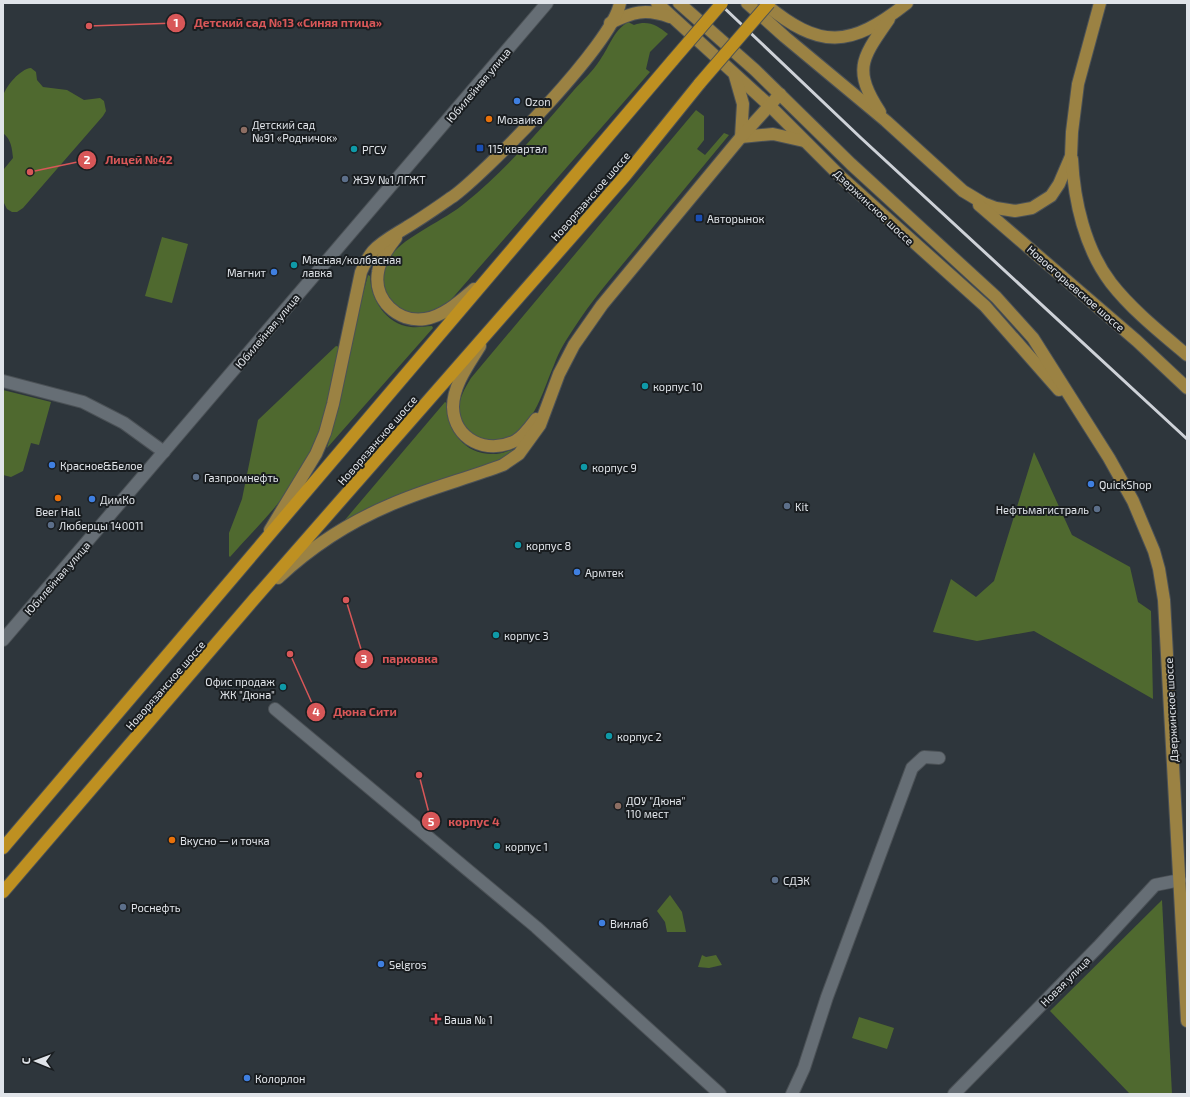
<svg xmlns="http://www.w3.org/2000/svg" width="1190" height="1097" font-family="'Exo 2',sans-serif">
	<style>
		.green { fill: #4f692f }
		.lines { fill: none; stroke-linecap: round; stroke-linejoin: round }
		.minor-casing { stroke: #4b5156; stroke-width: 14 }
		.major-casing { stroke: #4b5156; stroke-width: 14 }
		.highway-casing { stroke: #4b5156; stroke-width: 14 }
		.minor { stroke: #666e75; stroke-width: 12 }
		.major { stroke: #9b8243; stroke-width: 12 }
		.highway { stroke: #be9021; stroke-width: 12 }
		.rail { stroke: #ced2d8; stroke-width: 3 }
		.highway-bridge-casing { stroke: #4b5156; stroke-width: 14; stroke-linecap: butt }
		.highway-bridge { stroke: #be9021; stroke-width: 12 }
		.shop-dot { fill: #3f7fe0; stroke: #191d20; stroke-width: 1.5 }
		.food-dot { fill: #e8710a; stroke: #191d20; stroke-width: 1.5 }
		.education-dot { fill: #8d6e63; stroke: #191d20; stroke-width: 1.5 }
		.transit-dot { fill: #1a4fb4; stroke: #191d20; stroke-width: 1.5 }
		.culture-dot { fill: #0f9aa8; stroke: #191d20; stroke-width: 1.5 }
		.service-dot { fill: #5c6f8a; stroke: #191d20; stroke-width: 1.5 }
		.health-dot { fill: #e0444e; stroke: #191d20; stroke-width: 1.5 }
		.labels { text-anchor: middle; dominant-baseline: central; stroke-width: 4; stroke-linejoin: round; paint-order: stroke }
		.street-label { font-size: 11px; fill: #e0e4e9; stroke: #191d20 }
		.poi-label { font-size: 11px; fill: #e0e4e9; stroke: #191d20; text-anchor: start }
		.leader { fill: none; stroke: #d85758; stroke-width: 1.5 }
		.callout-dot { fill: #d85758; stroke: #191d20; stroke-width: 1.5 }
		.mark-label { font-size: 12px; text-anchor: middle; font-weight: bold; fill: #fff }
		.callout-label { font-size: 12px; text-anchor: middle; font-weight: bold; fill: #d85758; stroke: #191d20; stroke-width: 4; stroke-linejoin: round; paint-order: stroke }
	</style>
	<rect width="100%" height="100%" fill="#2e363c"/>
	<g class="green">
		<path d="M628,22L634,25C648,20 657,25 668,34L650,52L646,69L650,72L449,302C439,310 426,316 413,313C409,312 403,312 399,309C382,300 379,273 389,258C404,236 444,221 465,203C506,170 540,130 574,90C583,80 593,71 600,60C610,46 613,31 628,22Z"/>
		<path d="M31,68L36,72L37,80L43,87L67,90L84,100L100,98L104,101L106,111L103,116L23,208L17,212H12L7,209L4,203V169L13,158C12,148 11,139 3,133C3,124 0,104 3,96C6,86 20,69 31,68Z"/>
		<path d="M696,110L704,116V140L697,149L705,155L724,133L729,135C700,170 670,206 641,242C618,270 594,297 574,328C566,340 559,351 554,365C544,388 537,416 517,433C496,450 459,439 459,409C459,398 465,388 471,378Z"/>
		<path d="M162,237L188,244L172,303L145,296Z"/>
		<path d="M368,275L370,276C371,299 385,324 411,327C418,328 425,326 432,326L433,328L327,448L339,405L357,316Z"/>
		<path d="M336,346L340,347C332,383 327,420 311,453C293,493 258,525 230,557L229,556V533L242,499L258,420Z"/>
		<path d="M3,390L51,402L39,445L31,443L23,471L11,477L3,475Z"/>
		<path d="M445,402L448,404C448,432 465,456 496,454C503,454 510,449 517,450L503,459L344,521Z"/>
		<path d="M1034,452L1072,535L1130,567L1138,602L1151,611L1153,699L1034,631L977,641L933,632L951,579L976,597L994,581Z"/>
		<path d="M670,895L682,912L686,932H667L665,922L657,911Z"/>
		<path d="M1162,900L1172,1094H1130L1050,1011Z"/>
		<path d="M702,955L706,957L716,955L722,965L709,968L698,967Z"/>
		<path d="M859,1017L894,1028L887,1049L852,1038Z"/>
	</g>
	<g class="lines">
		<g class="minor-casing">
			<g id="minor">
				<path d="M3,381L83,402L124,423L164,452"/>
				<path d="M3,640L547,3"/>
				<path d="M275,709L536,927L720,1094"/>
				<path d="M792,1094L804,1068L827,997L912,768L924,757L939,758"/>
				<path d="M954,1094L1098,947L1155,885L1180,880"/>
			</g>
		</g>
		<g class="major-casing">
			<g id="major">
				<path d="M657,3L770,106L841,177L985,306L1059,390"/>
				<path d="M679,3L755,70L851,164L996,297L1033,338L1109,458L1133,501L1154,551L1159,569L1164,600L1187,1021"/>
				<path d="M747,3L785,37L886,121L963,191L983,203L996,208L1015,211L1032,208L1051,196L1059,184L1071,156L1072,132L1078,84L1100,3"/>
				<path d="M764,3C820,50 850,48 907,3"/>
				<path d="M610,23C633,12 645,8 670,17"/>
				<path d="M735,76L743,104L741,137"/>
				<path d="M880,112C852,69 862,58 889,19"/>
				<path d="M741,137L773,134L804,141"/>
				<path d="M1072,159C1074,201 1085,249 1111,283C1132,310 1161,333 1187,355"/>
				<path d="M979,205L1137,341L1187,388"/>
				<path d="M396,238C388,248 380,259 378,272C373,300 398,323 425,319C444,316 460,301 474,289"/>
				<path d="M480,346C469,364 453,385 453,407C454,440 487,455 515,441C523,437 530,427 536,419"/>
				<path d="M270,530L316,454L325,433L333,404L361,272C364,265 367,258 373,251C382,241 396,234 407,227C424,217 439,206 455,195C490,168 613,43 620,3"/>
				<path d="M278,578C310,548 350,522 390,505C426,489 466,479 503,465L519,454L540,425L559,374L574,345L602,305L741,137L780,94"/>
			</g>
		</g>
		<g class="highway-casing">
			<g id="highway">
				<path d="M3,848C225,584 451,324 673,60"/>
				<path d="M3,892L256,597L625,176L700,83"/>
			</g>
		</g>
		<use href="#minor" class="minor"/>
		<use href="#major" class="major"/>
		<use href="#highway" class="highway"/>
		<path class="rail" d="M719,3L861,138L1187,439"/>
		<g class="highway-bridge-casing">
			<g id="highway-bridge">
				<path d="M673,60L722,3"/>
				<path d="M700,83L769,3"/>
			</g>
		</g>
		<use href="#highway-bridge" class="highway-bridge"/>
	</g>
	<g class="shop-dot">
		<circle cx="517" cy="101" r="4"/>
		<circle cx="274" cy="272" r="4"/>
		<circle cx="52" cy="465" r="4"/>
		<circle cx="1091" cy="484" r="4"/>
		<circle cx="92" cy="499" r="4"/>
		<circle cx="577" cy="572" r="4"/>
		<circle cx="602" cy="923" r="4"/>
		<circle cx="381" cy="964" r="4"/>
		<circle cx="247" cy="1078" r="4"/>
	</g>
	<g class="food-dot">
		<circle cx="489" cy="119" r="4"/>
		<circle cx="58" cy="498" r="4"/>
		<circle cx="172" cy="840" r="4"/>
	</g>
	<g class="education-dot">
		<circle cx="244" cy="130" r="4"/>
		<circle cx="618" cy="806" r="4"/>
	</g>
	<g class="transit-dot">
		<rect x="476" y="144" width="8" height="8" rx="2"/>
		<rect x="695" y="214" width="8" height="8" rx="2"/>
	</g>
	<g class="culture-dot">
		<circle cx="354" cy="149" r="4"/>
		<circle cx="294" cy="265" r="4"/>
		<circle cx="645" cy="386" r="4"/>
		<circle cx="584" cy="467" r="4"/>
		<circle cx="518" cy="545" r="4"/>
		<circle cx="496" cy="635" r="4"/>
		<circle cx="283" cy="687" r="4"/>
		<circle cx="609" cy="736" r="4"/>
		<circle cx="497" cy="846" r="4"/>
	</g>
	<g class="service-dot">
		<circle cx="345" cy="179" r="4"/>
		<circle cx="196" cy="477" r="4"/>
		<circle cx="787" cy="506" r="4"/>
		<circle cx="1097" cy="509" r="4"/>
		<circle cx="51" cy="525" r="4"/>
		<circle cx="775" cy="880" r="4"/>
		<circle cx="123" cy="907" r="4"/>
	</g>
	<path class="health-dot" d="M434 1013h4v4h4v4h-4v4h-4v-4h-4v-4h4z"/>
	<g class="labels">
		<g class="street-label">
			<text transform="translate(478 85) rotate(-50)">Юбилейная улица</text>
			<text transform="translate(590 196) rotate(-49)">Новорязанское шоссе</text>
			<text transform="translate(874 207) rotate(43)">Дзержинское шоссе</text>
			<text transform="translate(1076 288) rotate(41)">Новоегорьевское шоссе</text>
			<text transform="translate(267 331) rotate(-50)">Юбилейная улица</text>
			<text transform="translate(377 440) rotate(-49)">Новорязанское шоссе</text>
			<text transform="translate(57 578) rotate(-49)">Юбилейная улица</text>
			<text transform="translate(165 685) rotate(-49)">Новорязанское шоссе</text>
			<text transform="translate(1171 710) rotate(-93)">Дзержинское шоссе</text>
			<text transform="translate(1065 981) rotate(-45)">Новая улица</text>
		</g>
		<g class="poi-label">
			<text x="525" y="101">Ozon</text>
			<text x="497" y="119">Мозаика</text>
			<text x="252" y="124">Детский сад<tspan x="252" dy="13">№91 «Родничок»</tspan></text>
			<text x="488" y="148">115 квартал</text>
			<text x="362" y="149">РГСУ</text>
			<text x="353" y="179">ЖЭУ №1 ЛГЖТ</text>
			<text x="707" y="218">Авторынок</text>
			<text x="302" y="259">Мясная/колбасная<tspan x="302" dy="13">лавка</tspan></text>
			<text x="266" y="272" text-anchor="end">Магнит</text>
			<text x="653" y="386">корпус 10</text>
			<text x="60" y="465">Красное&amp;Белое</text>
			<text x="592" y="467">корпус 9</text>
			<text x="204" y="477">Газпромнефть</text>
			<text x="1099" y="484">QuickShop</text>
			<text x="100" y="499">ДимКо</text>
			<text x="795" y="506">Kit</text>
			<text x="1089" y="509" text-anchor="end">Нефтьмагистраль</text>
			<text x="58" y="511" text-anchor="middle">Beer Hall</text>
			<text x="59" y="525">Люберцы 140011</text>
			<text x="526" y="545">корпус 8</text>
			<text x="585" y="572">Армтек</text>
			<text x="504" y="635">корпус 3</text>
			<text x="275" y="681" text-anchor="end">Офис продаж<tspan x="275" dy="13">ЖК "Дюна"</tspan></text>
			<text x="617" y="736">корпус 2</text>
			<text x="626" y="800">ДОУ "Дюна"<tspan x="626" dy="13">110 мест</tspan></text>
			<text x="180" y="840">Вкусно — и точка</text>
			<text x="505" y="846">корпус 1</text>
			<text x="783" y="880">СДЭК</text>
			<text x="131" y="907">Роснефть</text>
			<text x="610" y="923">Винлаб</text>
			<text x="389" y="964">Selgros</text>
			<text x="444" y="1019">Ваша № 1</text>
			<text x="255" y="1078">Колорлон</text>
		</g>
	</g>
	<path class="leader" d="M89 26L176 23M30 172L87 160M346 600L364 659M290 654L316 712M419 775L431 821"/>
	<g class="callout-dot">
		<circle cx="89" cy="26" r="4"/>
		<circle cx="30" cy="172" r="4"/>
		<circle cx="346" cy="600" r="4"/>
		<circle cx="290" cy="654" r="4"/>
		<circle cx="419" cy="775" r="4"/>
		<circle cx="176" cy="23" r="10"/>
		<circle cx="87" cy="160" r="10"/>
		<circle cx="364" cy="659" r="10"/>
		<circle cx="316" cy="712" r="10"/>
		<circle cx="431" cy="821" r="10"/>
	</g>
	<g class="mark-label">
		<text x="176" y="27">1</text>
		<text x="87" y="164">2</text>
		<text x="364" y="663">3</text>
		<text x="316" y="716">4</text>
		<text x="431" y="826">5</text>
	</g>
	<g class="callout-label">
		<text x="288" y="27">Детский сад №13 «Синяя птица»</text>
		<text x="139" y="164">Лицей №42</text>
		<text x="410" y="663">парковка</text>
		<text x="365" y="716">Дюна Сити</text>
		<text x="474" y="826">корпус 4</text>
	</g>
	<rect width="1190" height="1097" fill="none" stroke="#e0e4e9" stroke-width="8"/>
	<g transform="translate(36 1061) rotate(271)" stroke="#191d20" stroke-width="3" paint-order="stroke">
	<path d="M0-3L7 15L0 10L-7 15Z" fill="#e0e4e9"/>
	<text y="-6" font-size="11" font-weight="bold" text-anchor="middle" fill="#e0e4e9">С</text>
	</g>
</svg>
